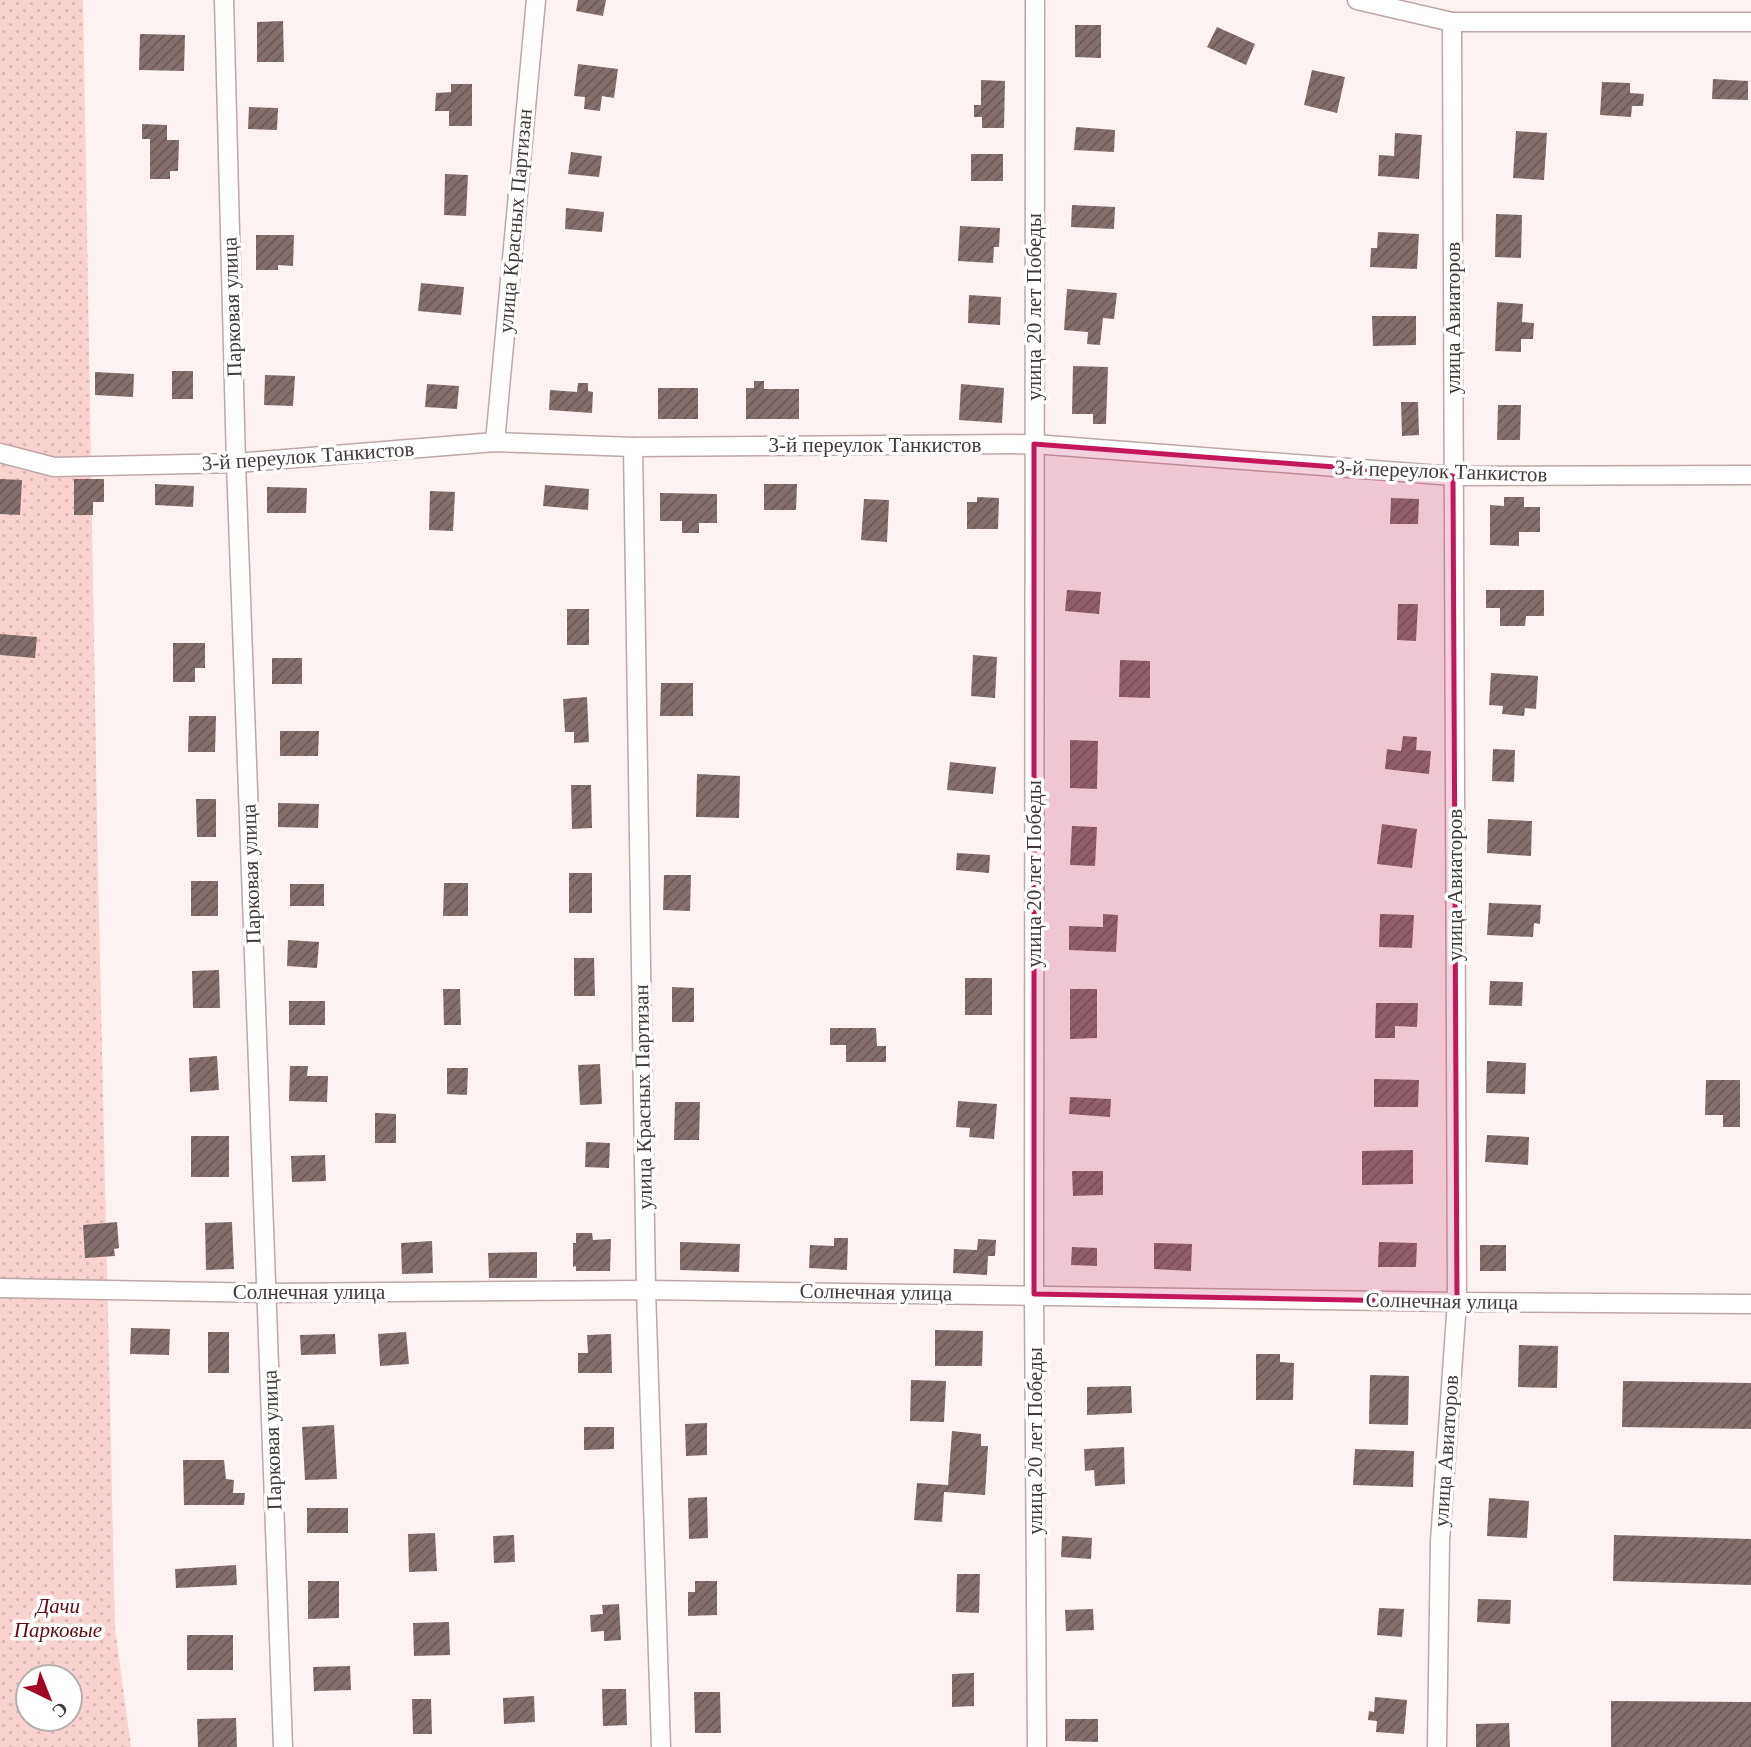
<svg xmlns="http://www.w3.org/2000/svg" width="1751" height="1747" font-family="Georgia,serif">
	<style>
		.park { fill: url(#park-dots); fill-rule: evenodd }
		.building { fill: url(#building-hatch) }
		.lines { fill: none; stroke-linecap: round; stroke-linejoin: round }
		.street-casing { stroke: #bea7a6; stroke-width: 21 }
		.street { stroke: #fff; stroke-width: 18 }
		.marked { fill: #c2185b; fill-opacity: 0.2; stroke: #c2185b; stroke-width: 5; stroke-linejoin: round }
		.labels { text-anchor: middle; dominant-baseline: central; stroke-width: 7; stroke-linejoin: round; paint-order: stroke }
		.street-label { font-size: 21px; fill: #433939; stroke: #fff }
		.park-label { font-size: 21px; font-style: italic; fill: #650916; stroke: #fff }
	</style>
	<defs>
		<pattern id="park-dots" width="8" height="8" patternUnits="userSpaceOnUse" patternTransform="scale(1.75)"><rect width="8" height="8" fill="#fad2cf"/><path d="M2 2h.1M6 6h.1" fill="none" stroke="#d8b5b2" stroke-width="1.8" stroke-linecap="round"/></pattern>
		<pattern id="building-hatch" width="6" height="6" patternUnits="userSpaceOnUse" patternTransform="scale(1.75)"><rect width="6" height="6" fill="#85706e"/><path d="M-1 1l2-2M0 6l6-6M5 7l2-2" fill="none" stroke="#695857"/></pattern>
	</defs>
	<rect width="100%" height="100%" fill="#fcf2f1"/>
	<path class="park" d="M0,0H83L98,873L115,1629L131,1747H0ZM28,1677H70V1719H28Z"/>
	<g class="building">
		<path d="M578,0H606L603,16L576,11Z"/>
		<path d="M283,21L284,62H257V22Z"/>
		<path d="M1075,25H1101V58L1075,57Z"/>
		<path d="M1217,27L1255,44L1246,65L1207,47Z"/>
		<path d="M140,34L185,35L184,71L139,70Z"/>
		<path d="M578,64L618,69L614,98L602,96L600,111L584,109L585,97L574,96Z"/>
		<path d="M1312,70L1345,77L1337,113L1304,105Z"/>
		<path d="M1713,79L1748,81V100L1712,99Z"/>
		<path d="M981,80L1005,81L1004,128H982V117H974V105H981Z"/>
		<path d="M1602,82L1630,83V93L1644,94L1643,106H1632L1631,117L1600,115Z"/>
		<path d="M451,84H472V126H449V111H435L436,93L451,92Z"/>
		<path d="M249,107L278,108L277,130L248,129Z"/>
		<path d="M142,124L167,125V140H179L178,171H170V179H150V139H142Z"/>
		<path d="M1076,127L1115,130L1114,152L1074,150Z"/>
		<path d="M1516,131L1547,133L1544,180L1513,178Z"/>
		<path d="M1395,133L1422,135L1419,179L1378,176L1379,155L1394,156Z"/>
		<path d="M571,152L602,156L599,177L568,174Z"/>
		<rect x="971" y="154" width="32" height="27"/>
		<path d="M445,174L468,175L466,216L444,215Z"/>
		<path d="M1072,205L1115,207L1114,229L1071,227Z"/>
		<path d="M566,208L604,212L602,232L565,229Z"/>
		<path d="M1496,214L1522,215L1521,258L1495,257Z"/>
		<path d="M960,226L1000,228L999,247H994L993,263L958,261Z"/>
		<path d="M1378,232L1419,234L1417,269L1370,267L1371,248H1377Z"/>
		<path d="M256,235H294L293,266L278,265V270H256Z"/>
		<path d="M421,283L464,287L461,315L418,311Z"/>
		<path d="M1067,289L1117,293L1114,319L1103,318L1100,345L1087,344L1088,332L1064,330Z"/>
		<path d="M969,295L1001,297L1000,325L968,323Z"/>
		<path d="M1497,302L1523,304L1522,322L1534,323L1533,339H1521V352L1495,351Z"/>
		<path d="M1372,316H1416V345L1373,346Z"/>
		<path d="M1073,366L1108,367L1106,424H1093V414H1072Z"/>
		<rect x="172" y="371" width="21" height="28"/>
		<path d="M95,372L134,374L133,397L95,395Z"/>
		<path d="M265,375L295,376L293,406L264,405Z"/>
		<path d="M754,381H764V389H799V419H746V388H754Z"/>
		<path d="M578,383H588V391L593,392L592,413L549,410L550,390L577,392Z"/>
		<path d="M427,384L459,386L457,409L425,407Z"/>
		<path d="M961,384L1004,388L1002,423L959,420Z"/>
		<rect x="658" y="388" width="40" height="31"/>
		<path d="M1401,402H1418L1419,435L1402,436Z"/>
		<path d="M1498,405H1521L1520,440H1497Z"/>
		<path d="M0,479L22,480L20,515L0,514Z"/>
		<path d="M74,479H104V502H93V515H74Z"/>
		<path d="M155,484L194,486L193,507L155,505Z"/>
		<path d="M764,484H797L796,510H764Z"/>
		<path d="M545,485L589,489L588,510L543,506Z"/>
		<path d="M267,487L307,488L306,513H267Z"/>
		<path d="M430,491L455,492L453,531L429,530Z"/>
		<path d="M660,493L717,494V523H699V533H682V521H660Z"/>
		<path d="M977,497L999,498L998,529H967V502H977Z"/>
		<path d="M1504,497H1524V507H1540V532H1519V546L1490,545V505L1504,506Z"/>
		<path d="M1391,498L1419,499L1418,524H1390Z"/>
		<path d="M864,499L889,500L887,542L861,540Z"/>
		<path d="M1067,590L1101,592L1099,614L1065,611Z"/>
		<path d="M1486,590H1544V616H1526L1525,626H1500V608H1486Z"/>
		<path d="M1398,604H1418L1416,641L1397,640Z"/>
		<rect x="567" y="609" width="22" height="36"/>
		<path d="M0,634L37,637L35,658L0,655Z"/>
		<path d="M173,643H205V668H195V682H173Z"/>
		<path d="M973,655L997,657L995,698L971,696Z"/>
		<rect x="272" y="658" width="30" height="26"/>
		<path d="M1120,660L1150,661V698L1119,697Z"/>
		<path d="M1491,673L1538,676L1536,709L1525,708L1524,716L1502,714L1503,706L1489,705Z"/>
		<path d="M661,683H693V716H660Z"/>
		<path d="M587,697L589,742L574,743V732H565L563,699Z"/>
		<path d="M189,716H216L215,752H188Z"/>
		<path d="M280,731H319L318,756H280Z"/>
		<path d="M1403,736L1417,737L1416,750L1431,751L1429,774L1385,769L1387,749L1401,751Z"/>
		<path d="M1070,740L1098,741L1097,789L1070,788Z"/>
		<path d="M1493,749L1515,750L1514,782L1492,781Z"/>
		<path d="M950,762L996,767L993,794L947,790Z"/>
		<path d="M697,774L740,776L739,818L696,817Z"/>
		<path d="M571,785H591L592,828L572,829Z"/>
		<path d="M196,799H216V837H197Z"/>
		<path d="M278,803L319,804L318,828L278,827Z"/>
		<path d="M1488,819L1532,821L1531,856L1487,853Z"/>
		<path d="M1382,824L1417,829L1412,868L1377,864Z"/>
		<path d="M1072,826L1097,827L1095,866L1070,865Z"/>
		<path d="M957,853L990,855L989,873L956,870Z"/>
		<rect x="569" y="873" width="23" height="40"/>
		<path d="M664,875H691L690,911L663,910Z"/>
		<rect x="191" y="881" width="27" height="35"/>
		<path d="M444,883H468V916H443Z"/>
		<rect x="290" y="884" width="34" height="22"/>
		<path d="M1489,903L1541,905L1540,924L1534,923L1533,937L1487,935Z"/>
		<path d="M1103,914L1118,915L1116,952L1069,950V926L1103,927Z"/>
		<path d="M1380,914L1414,915L1412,948L1379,947Z"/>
		<path d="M288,940L319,942L317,968L287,966Z"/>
		<path d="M574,958H594L595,996H574Z"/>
		<path d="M219,970L220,1008H193L192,971Z"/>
		<rect x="965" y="978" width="27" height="37"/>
		<path d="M1490,981L1523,982L1522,1006L1489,1005Z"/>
		<path d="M672,987L694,988V1022H672Z"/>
		<path d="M443,989H460L461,1025H444Z"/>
		<path d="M1070,989H1097V1038L1070,1039Z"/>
		<rect x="289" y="1001" width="36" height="24"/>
		<path d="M1376,1003H1418L1417,1027L1395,1026V1038H1375Z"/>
		<path d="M830,1028H876L877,1046H886V1062H846V1045H830Z"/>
		<path d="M217,1056L219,1090L190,1092L189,1058Z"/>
		<path d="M1487,1061L1526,1063L1525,1094L1486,1093Z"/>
		<path d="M600,1064L602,1104L580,1105L578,1065Z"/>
		<path d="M290,1066H308L307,1076H328L327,1102L289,1101Z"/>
		<path d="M447,1068H468L467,1095L447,1094Z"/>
		<path d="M1374,1079L1419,1080L1418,1107H1374Z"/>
		<path d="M1706,1080H1740V1127H1723V1115H1705Z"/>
		<path d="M1070,1097L1111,1099L1110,1117L1069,1114Z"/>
		<path d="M958,1101L997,1104L994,1139L969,1137L970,1128L956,1127Z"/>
		<path d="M675,1102H700L699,1140H674Z"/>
		<path d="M375,1113L396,1114V1143H375Z"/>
		<path d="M1487,1135L1529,1137L1528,1165L1485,1162Z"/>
		<rect x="191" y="1136" width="38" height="41"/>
		<path d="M586,1142L610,1143L609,1168L585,1167Z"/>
		<path d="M1413,1150V1184L1362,1185V1151Z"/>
		<path d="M325,1155L326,1181L292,1182L291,1156Z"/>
		<path d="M1072,1171H1103V1195L1073,1196Z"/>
		<path d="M117,1222L119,1248L114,1249L115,1256L85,1258L83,1225Z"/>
		<path d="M232,1222L234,1269L206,1270L205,1223Z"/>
		<path d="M576,1233H592L593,1240L611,1239L610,1271H576V1266L573,1267V1243H576Z"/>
		<path d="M834,1238H848L847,1270L809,1268L810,1245L834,1246Z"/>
		<path d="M978,1239L996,1240L995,1256H988L987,1275L953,1273L954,1249L977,1250Z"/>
		<path d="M432,1241L433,1273L402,1274L401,1243Z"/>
		<path d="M680,1242L740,1244L739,1272L680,1270Z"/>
		<path d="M1379,1242L1417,1243L1416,1267H1378Z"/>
		<path d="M1154,1243L1192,1244L1191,1271L1154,1269Z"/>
		<rect x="1480" y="1245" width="26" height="26"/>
		<path d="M1072,1247L1097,1248V1266L1071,1265Z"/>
		<path d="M537,1252V1278H489L488,1253Z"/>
		<path d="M131,1328L170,1329L169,1355L130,1354Z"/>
		<path d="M935,1330L983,1331L982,1366H935Z"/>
		<rect x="208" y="1332" width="21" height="41"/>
		<path d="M406,1332L409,1364L380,1366L378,1334Z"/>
		<path d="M335,1334L336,1354L301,1355L300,1335Z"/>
		<path d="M611,1334L612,1373H578V1353H588L587,1335Z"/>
		<path d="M1519,1345L1558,1346L1557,1388L1518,1387Z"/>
		<path d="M1256,1354H1280V1362L1294,1363L1293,1400H1256Z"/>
		<path d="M1370,1375L1409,1376L1408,1425L1369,1424Z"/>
		<path d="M911,1380L946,1381L944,1422L910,1421Z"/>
		<path d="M1623,1381L1751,1383V1429L1622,1427Z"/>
		<path d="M1131,1386L1132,1413L1087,1415V1387Z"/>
		<path d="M707,1423V1455L686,1456L685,1424Z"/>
		<path d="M334,1425L337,1479L305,1480L302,1427Z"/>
		<path d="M584,1427H614V1449L584,1450Z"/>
		<path d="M952,1431L981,1434V1446H988L985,1495L944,1492L942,1522L914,1520L917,1483L948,1485Z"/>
		<path d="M1124,1447L1125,1484L1095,1486L1094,1470L1085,1471L1084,1449Z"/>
		<path d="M1355,1449L1414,1451L1413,1487L1353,1485Z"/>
		<path d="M183,1460H224L226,1479L234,1480L233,1493H245L244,1505H184Z"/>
		<path d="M707,1497L708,1538L689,1539L688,1498Z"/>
		<path d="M1489,1498L1529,1501L1527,1538L1487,1536Z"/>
		<rect x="307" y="1508" width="41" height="25"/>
		<path d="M435,1533L437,1571L409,1572L408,1534Z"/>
		<path d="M514,1535L515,1562L494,1563L493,1536Z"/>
		<path d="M1614,1535L1751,1539V1585L1613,1581Z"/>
		<path d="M1062,1536L1092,1538L1091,1559L1061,1557Z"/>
		<path d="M236,1565L237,1585L176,1588L175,1569Z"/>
		<path d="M957,1574H980L979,1613L956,1612Z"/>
		<path d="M308,1581H339V1618L308,1619Z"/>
		<path d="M695,1581H717V1615L688,1616V1592H695Z"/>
		<path d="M1478,1599L1511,1600L1510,1624L1477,1622Z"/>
		<path d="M619,1604L621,1640L604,1641V1631L591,1632L590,1615L603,1614L602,1605Z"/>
		<path d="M1379,1608L1404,1609L1402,1637L1377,1635Z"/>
		<path d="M1093,1609L1094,1630L1066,1631L1065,1610Z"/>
		<path d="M449,1622L450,1655L414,1656L413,1623Z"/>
		<rect x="187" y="1635" width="46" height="35"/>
		<path d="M350,1666L351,1690L314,1691L313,1667Z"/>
		<path d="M974,1673V1706L952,1707V1674Z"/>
		<path d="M602,1689H626L627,1725L603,1726Z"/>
		<path d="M694,1692H720L721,1733H695Z"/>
		<path d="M534,1696L535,1722L504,1724L503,1698Z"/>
		<path d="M1375,1697L1407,1700L1404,1734L1376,1732L1377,1721L1368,1720L1369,1711L1374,1712Z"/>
		<path d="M412,1699H431L432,1734H413Z"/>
		<path d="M1611,1701L1751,1702V1747H1611Z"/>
		<path d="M236,1718L237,1747H198L197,1719Z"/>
		<path d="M1065,1719H1098V1742L1065,1741Z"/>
		<path d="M1509,1723L1510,1747H1476V1724Z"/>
	</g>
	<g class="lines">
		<g class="street-casing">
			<g id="street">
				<path d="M224,0L236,463L283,1747"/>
				<path d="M1035,0L1034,1294L1037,1747"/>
				<path d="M1357,0L1452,22H1751"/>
				<path d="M495,442L536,0"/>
				<path d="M633,447L646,1290L661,1747"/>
				<path d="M0,453L54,467L236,463L495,442L633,447L1034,444L1453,476L1751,475"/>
				<path d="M0,1288L267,1293L646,1290L1457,1302L1751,1304"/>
				<path d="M1437,1747L1440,1541L1457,1302L1452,22"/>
			</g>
		</g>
		<use href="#street" class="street"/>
	</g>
	<path class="marked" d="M1034,444L1453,476L1457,1302L1034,1294Z"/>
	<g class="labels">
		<g class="street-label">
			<text transform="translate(515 221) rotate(-85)">улица Красных Партизан</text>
			<text transform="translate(232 307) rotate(-92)">Парковая улица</text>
			<text transform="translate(1034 307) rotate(-90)">улица 20 лет Победы</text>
			<text transform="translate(1453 318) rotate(-90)">улица Авиаторов</text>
			<text x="875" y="445">3-й переулок Танкистов</text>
			<text transform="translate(308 456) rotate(-4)">3-й переулок Танкистов</text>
			<text transform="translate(1441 471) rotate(2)">3-й переулок Танкистов</text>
			<text transform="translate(251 874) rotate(-92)">Парковая улица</text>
			<text transform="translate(1034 874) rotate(-90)">улица 20 лет Победы</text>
			<text transform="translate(1455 885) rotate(-90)">улица Авиаторов</text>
			<text transform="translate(643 1097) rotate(-91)">улица Красных Партизан</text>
			<text x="309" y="1292">Солнечная улица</text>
			<text transform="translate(876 1292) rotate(1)">Солнечная улица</text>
			<text transform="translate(1442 1301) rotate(1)">Солнечная улица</text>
			<text transform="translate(272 1440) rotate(-92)">Парковая улица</text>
			<text transform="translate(1035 1441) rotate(-90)">улица 20 лет Победы</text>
			<text transform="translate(1446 1451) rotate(-86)">улица Авиаторов</text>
		</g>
		<g class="park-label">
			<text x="58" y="1606">Дачи<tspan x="58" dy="24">Парковые</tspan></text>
		</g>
	</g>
	<g transform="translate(49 1698) rotate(137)"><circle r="33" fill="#ffffff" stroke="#b4b0b0" stroke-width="2"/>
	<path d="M0-5L12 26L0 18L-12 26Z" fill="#a30424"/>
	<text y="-10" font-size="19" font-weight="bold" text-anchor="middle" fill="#433939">С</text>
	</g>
</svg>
